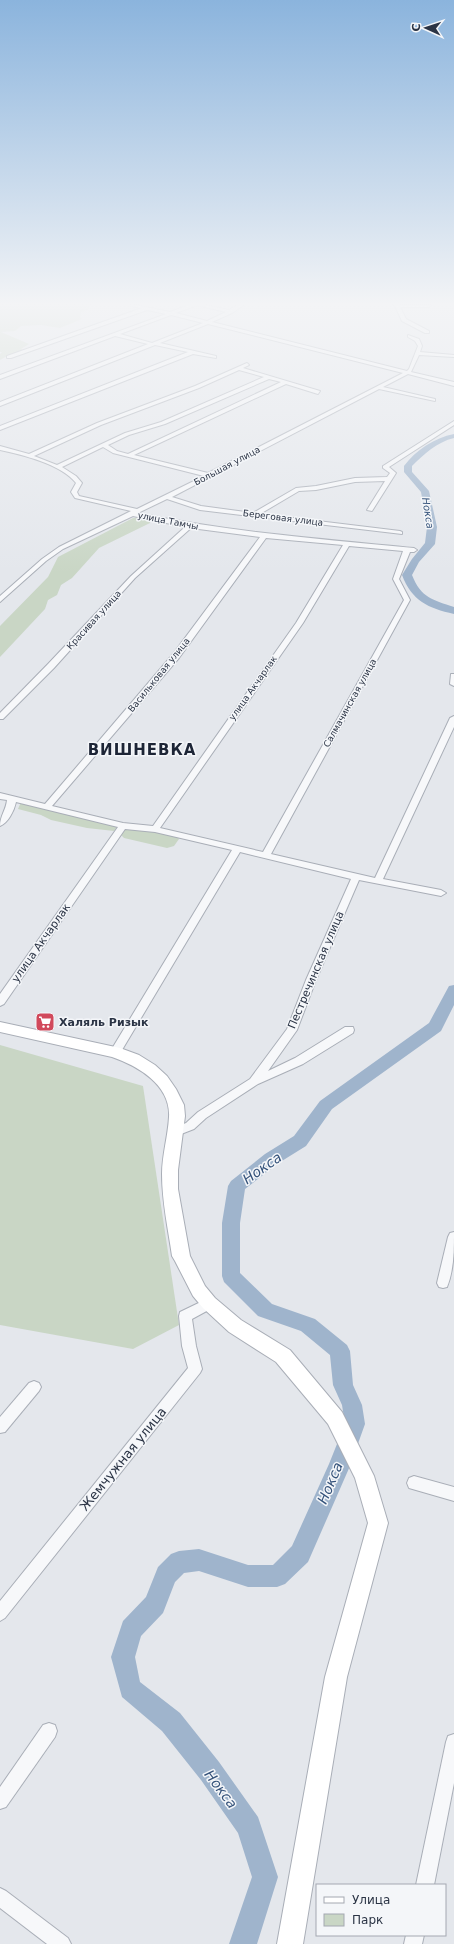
<svg xmlns="http://www.w3.org/2000/svg" width="454" height="1944" font-family="'DejaVu Sans',sans-serif">
	<style>
		.green { fill: #c9d6c5 }
		.lines { fill: none; stroke-linecap: round; stroke-linejoin: round }
		.river { fill: #9fb4cc; fill-rule: evenodd }
		.street-casing { stroke: #a9aeb7; stroke-width: 2 }
		.secondary-casing { stroke: #a9aeb7; stroke-width: 2 }
		.street { fill: #f7f8fa; fill-rule: evenodd }
		.secondary { fill: #fff; fill-rule: evenodd }
		.labels { text-anchor: middle; dominant-baseline: central; stroke-width: 3; stroke-linejoin: round; paint-order: stroke }
		.far-street-label { font-size: 9px; fill: #2b3445; stroke: #f4f6f9 }
		.far-water-label { font-size: 10px; font-style: italic; fill: #34527a; stroke: #f4f6f9 }
		.street-label { font-size: 11px; fill: #2b3445; stroke: #f4f6f9 }
		.poi-label { font-size: 11px; font-weight: bold; fill: #2b3445; stroke: #f4f6f9; text-anchor: start }
		.near-street-label { font-size: 13px; fill: #2b3445; stroke: #f4f6f9 }
		.near-water-label { font-size: 14px; font-style: italic; fill: #34527a; stroke: #f4f6f9 }
		.district-label { font-size: 15px; font-weight: bold; letter-spacing: 1px; fill: #1d2536; stroke: #f4f6f9 }
	</style>
	<rect width="100%" height="100%" fill="#e4e7ec"/>
	<g class="green">
		<path d="M0,301H82L93,303L87,310L81,312L80,318L82,319L60,328L41,325L21,326L15,331L1,332L29,344L21,349L23,350L19,353H13L0,360V354L2,352H0Z"/>
		<path d="M142,517L149,519L150,523L99,548L72,578L61,585L57,595L48,600L45,609L0,657V626L48,577L58,557L133,518Z"/>
		<path d="M21,802L114,821L117,827L114,831L87,828L51,820L41,815L18,809Z"/>
		<path d="M133,826L176,835L179,839L174,846L167,848L124,838L120,834L125,828Z"/>
		<path d="M0,1045L143,1086L179,1325L133,1349L0,1325Z"/>
	</g>
	<g class="lines">
		<g class="river">
			<path d="M454,434V438C437,442 424,454 412,466V472L429,491L437,527L435,544L419,562L412,575C421,598 433,600 454,607V614C428,608 412,601 402,575L412,559L425,543L427,527L421,492L404,472V466C416,450 434,438 454,434Z"/>
			<path d="M454,985V1005L441,1031L332,1109L306,1146L277,1164L245,1189L240,1223V1273L272,1304L315,1319L347,1345L350,1351L353,1385L362,1405L365,1424L350,1466L308,1562L285,1584L277,1587H248L199,1571L184,1573L175,1582L163,1613L141,1636L135,1657L140,1682L180,1713L219,1762L258,1817L278,1877L257,1944H229L252,1877L238,1833L201,1780L162,1731L122,1697L111,1657L123,1621L146,1597L158,1567L171,1554L179,1551L199,1549L248,1565H273L292,1546L329,1464L345,1424L342,1405L333,1385L330,1355L301,1331L258,1316L224,1282L222,1276V1223L228,1186L231,1181L265,1154L294,1136L320,1101L429,1023L449,986Z"/>
		</g>
		<g class="street-casing">
			<g id="street">
				<path d="M182,301L196,303L207,301L201,304L229,310L244,301H249L232,313L212,322L407,371L409,369L418,346L415,341L408,337V335L419,339L422,346L420,352L454,355V357L419,355L411,372L454,382V386L408,374L383,387L435,399V401L379,389L172,497L201,506L253,513L296,488L316,486L355,478L387,477L390,473L383,468V466L454,421V425L389,467L396,473L372,511L367,510L385,481L355,482L316,490L299,491L260,514L400,531L402,532V534L200,510L167,499L138,513C229,532 321,539 414,548L417,550L414,552H410L399,579L410,600L271,854L375,878L450,718L454,716V727L383,879L441,890L446,893L441,896L359,880L316,980L297,1030L268,1071L295,1058L345,1027H353L354,1030L353,1033L303,1064L258,1084L206,1118L194,1129L176,1136L172,1135L170,1132L172,1129L186,1123L198,1112L250,1079L287,1029L306,980L351,879L240,852L119,1055H111L110,1052L232,850L155,832L125,829L4,1004L0,1006V994L118,827L16,802C14,811 8,823 0,826C0,816 6,810 7,800L0,799V793L45,804L173,654L260,537L191,528L135,578L54,668L3,719H0V713L48,664L131,576L185,527L133,516L63,549L46,561L0,602V596L42,559L59,547L131,511L75,498L71,492L76,483C61,464 23,455 0,450V446L29,454L97,423L195,386L247,363L249,365L243,368L320,391L318,394L286,384L134,455L208,473L403,373L208,324L160,343L216,356V358L193,354L0,430V426L188,352L155,345L0,406V402L148,344L115,336L0,379V375L166,314L147,310L11,358H7V356L142,308L131,306V304L170,312L192,304ZM197,305L226,312L207,321L176,313ZM171,315L203,323L152,343L120,334ZM239,370L264,377L161,422L125,433L57,465L34,456L101,425L199,388ZM269,379L281,382L128,454L117,451L108,445L129,435L165,424ZM103,447L113,453L204,476L137,509L79,496L77,492L82,483L76,476L62,467ZM266,538L343,545L296,623L153,826L123,823L52,806L179,658ZM349,546L403,551L393,579L404,600L263,852L160,828L303,623Z"/>
				<path d="M388,301H394L399,305H431L429,307H400L406,319L429,331V333H425L402,321L395,306Z"/>
				<path d="M451,674H454V686L450,684Z"/>
				<path d="M454,1232C454,1250 454,1270 447,1287L443,1288L439,1287L437,1283L448,1237L450,1233Z"/>
				<path d="M209,1298L214,1299L215,1303L214,1307L192,1319L196,1346L202,1369L200,1373L5,1618L0,1621V1601L188,1368L182,1346L179,1316L180,1312Z"/>
				<path d="M34,1381L39,1383L41,1387L39,1391L5,1432L0,1433V1417L29,1383Z"/>
				<path d="M414,1476L454,1487V1501L409,1488L407,1483L409,1478Z"/>
				<path d="M49,1723L55,1725L57,1731L55,1737L6,1807L0,1809V1787L43,1725Z"/>
				<path d="M454,1734V1783L434,1885H416L446,1742L448,1736Z"/>
				<path d="M0,1888L6,1891L68,1938L71,1944H47L0,1908Z"/>
				<path d="M406,1935H424L422,1944H404Z"/>
			</g>
		</g>
		<g class="secondary-casing">
			<path id="secondary" d="M0,1022L120,1048L139,1055L155,1065L167,1076L176,1089L184,1105L185,1116L178,1170V1189L190,1256L205,1286L215,1298L241,1320L290,1350L342,1412L374,1476L388,1523L347,1677L303,1944H277L325,1677L368,1523L355,1478L328,1424L276,1362L229,1332L203,1308L193,1296L175,1261L172,1256C168,1229 162,1202 162,1174C162,1155 168,1136 169,1117C171,1085 138,1066 112,1057L0,1032Z"/>
		</g>
		<use href="#street" class="street"/>
		<use href="#secondary" class="secondary"/>
	</g>
	<linearGradient id="sky" x2="0" y2="1"><stop stop-color="#8bb4dd"/><stop offset="0.53" stop-color="#f3f4f6"/><stop offset="1" stop-color="#f3f4f6" stop-opacity="0"/></linearGradient>
	<rect width="454" height="573" fill="url(#sky)"/>
	<defs>
		<g id="supermarket-square" transform="scale(1)"><rect x="-9" y="-9" width="18" height="18" rx="4" fill="#d1495b" stroke="#f4f6f9"/><path d="M-6-5.5h2.5l.6 2H6L4.5 2H-2.5L-4.4-4H-6ZM-1.5 3.2a1.3 1.3 0 1 0 .1 0ZM3 3.2a1.3 1.3 0 1 0 .1 0Z" fill="#fff"/></g>
	</defs>
	<g fill-rule="evenodd">
		<use href="#supermarket-square" x="45" y="1022"/>
	</g>
	<g class="labels">
		<g class="far-street-label">
			<text transform="translate(227 466) rotate(-28)">Большая улица</text>
			<text transform="translate(283 518) rotate(7)">Береговая улица</text>
			<text transform="translate(168 521) rotate(11)">улица Тамчы</text>
			<text transform="translate(94 620) rotate(-48)">Красивая улица</text>
			<text transform="translate(159 675) rotate(-51)">Васильковая улица</text>
			<text transform="translate(253 688) rotate(-55)">улица Акчарлак</text>
			<text transform="translate(350 703) rotate(-61)">Салмачинская улица</text>
		</g>
		<g class="far-water-label">
			<text transform="translate(428 513) rotate(81)">Нокса</text>
		</g>
		<g class="street-label">
			<text transform="translate(41 943) rotate(-55)">улица Акчарлак</text>
			<text transform="translate(316 970) rotate(-67)">Пестречинская улица</text>
		</g>
		<g class="poi-label">
			<text x="59" y="1022">Халяль Ризык</text>
		</g>
		<g class="near-street-label">
			<text transform="translate(123 1459) rotate(-51)">Жемчужная улица</text>
		</g>
		<g class="near-water-label">
			<text transform="translate(262 1168) rotate(-35)">Нокса</text>
			<text transform="translate(330 1483) rotate(-67)">Нокса</text>
			<text transform="translate(221 1789) rotate(53)">Нокса</text>
		</g>
		<g class="district-label">
			<text x="142" y="750">ВИШНЕВКА</text>
		</g>
	</g>
	<rect x="316" y="1884" width="130" height="52" fill="#f4f6f9" stroke="#a4a8b1"/>
	<rect x="324" y="1897" width="20" height="6" fill="#ffffff" stroke="#a4a8b1"/>
	<text x="352" y="1904" font-size="12" fill="#2b3445">Улица</text>
	<rect x="324" y="1914" width="20" height="12" fill="#c9d6c5" stroke="#a4a8b1"/>
	<text x="352" y="1924" font-size="12" fill="#2b3445">Парк</text>
	<g transform="translate(426 28) rotate(273)" stroke="#f4f6f9" stroke-width="3" paint-order="stroke">
	<path d="M0-3L7 15L0 10L-7 15Z" fill="#2b3445"/>
	<text y="-6" font-size="11" font-weight="bold" text-anchor="middle" fill="#2b3445">С</text>
	</g>
</svg>
